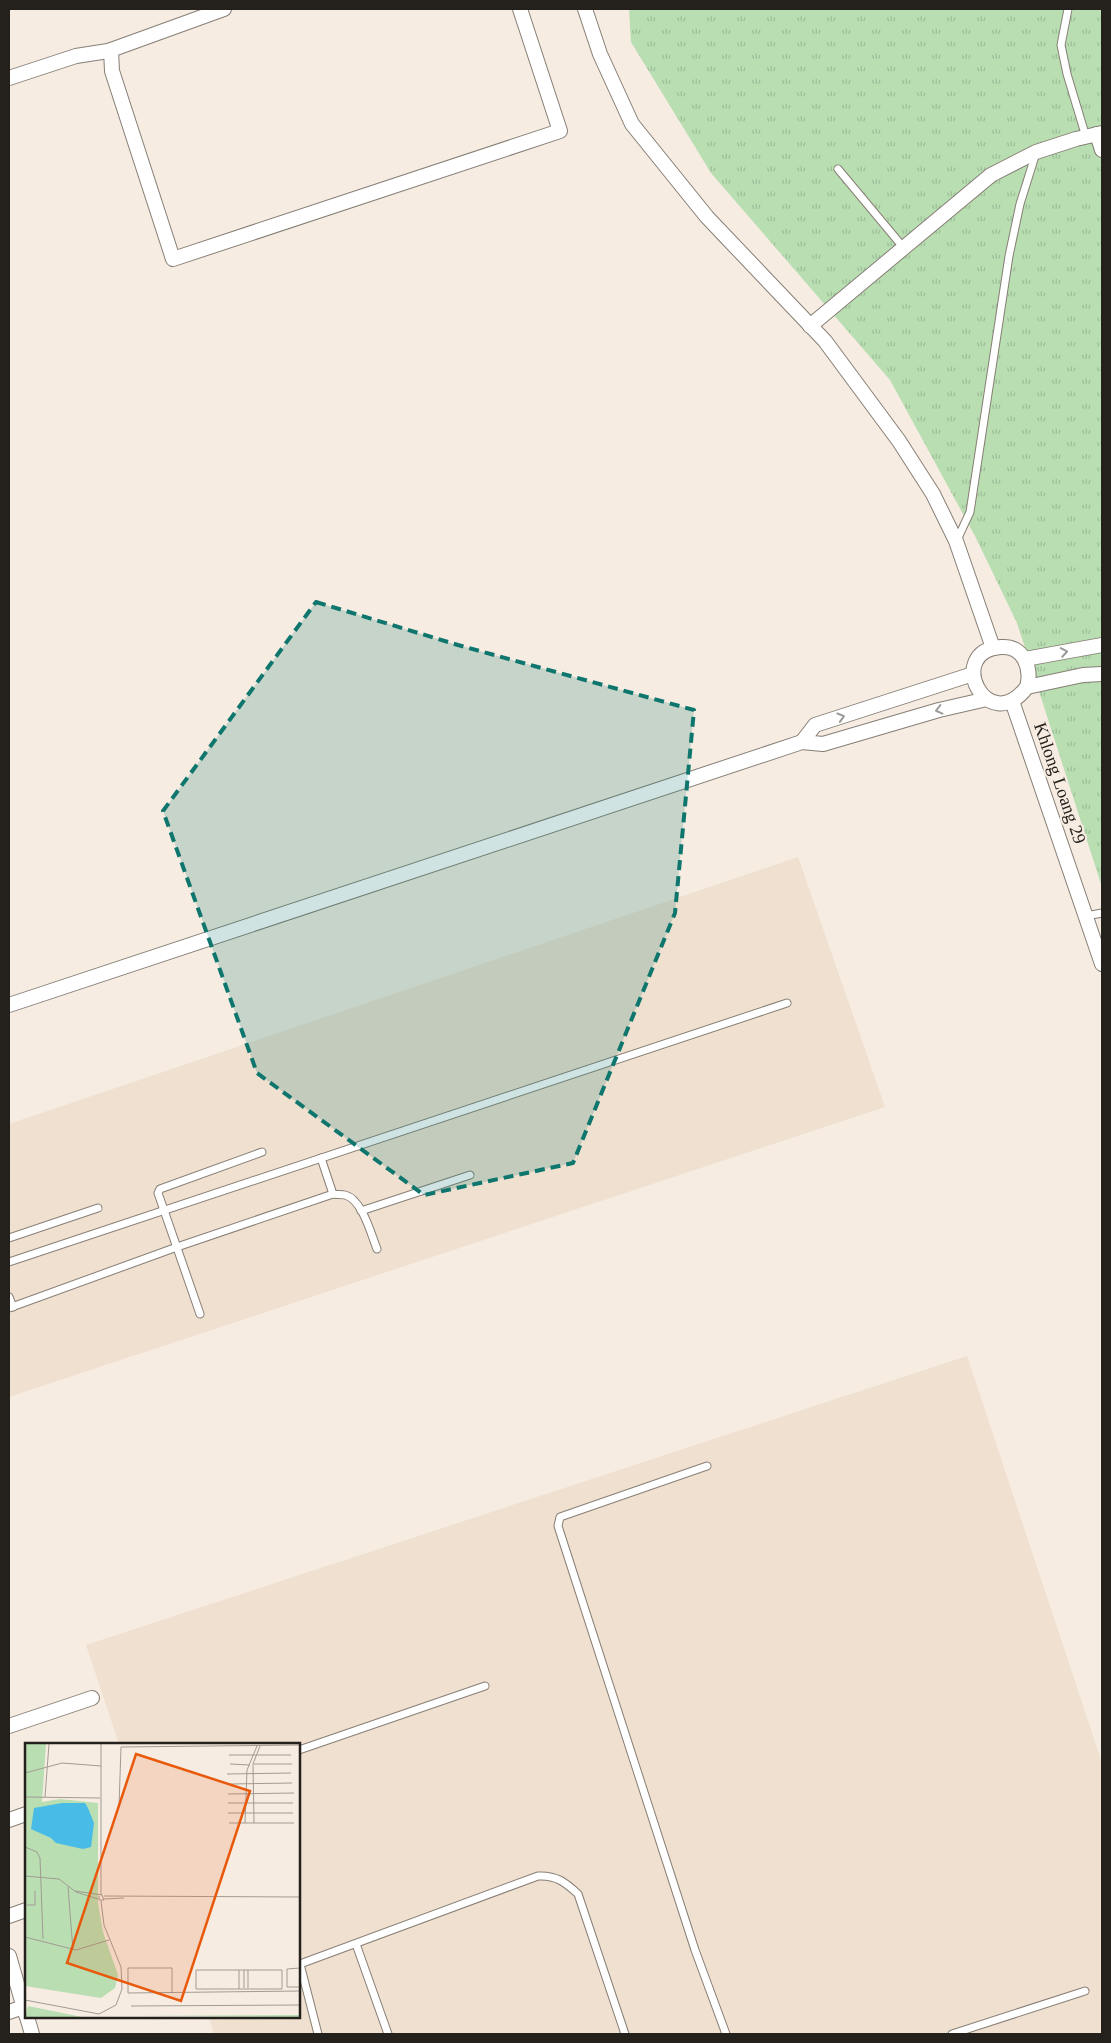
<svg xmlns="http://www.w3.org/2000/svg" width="1111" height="2043" font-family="'Times New Roman',serif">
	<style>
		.built { fill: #efe0d0 }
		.grass { fill: url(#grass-tufts) }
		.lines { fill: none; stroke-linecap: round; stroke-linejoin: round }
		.lane-casing { stroke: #877f76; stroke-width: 9 }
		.street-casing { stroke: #877f76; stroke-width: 16 }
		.lane { stroke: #fff; stroke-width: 7 }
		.street { stroke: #fff; stroke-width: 14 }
		.oneway { stroke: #9c9b99 }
		.marked { fill: #0f766e; fill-opacity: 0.2; stroke: #0f766e; stroke-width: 4; stroke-dasharray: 10 6; stroke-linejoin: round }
		.labels { text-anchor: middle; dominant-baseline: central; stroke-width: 4.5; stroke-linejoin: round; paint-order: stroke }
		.street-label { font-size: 18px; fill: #24211d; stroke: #f6ece2 }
		.inset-road { fill: none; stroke: #a29b93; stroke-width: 1 }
		.view { fill: #e8590c; fill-opacity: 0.15; stroke: #e8590c; stroke-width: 2.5 }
		.inset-edge { fill: none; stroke: #24211d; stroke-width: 2.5 }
	</style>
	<defs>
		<pattern id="grass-tufts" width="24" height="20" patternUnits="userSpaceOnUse" patternTransform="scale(1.25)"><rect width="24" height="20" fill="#b8deb2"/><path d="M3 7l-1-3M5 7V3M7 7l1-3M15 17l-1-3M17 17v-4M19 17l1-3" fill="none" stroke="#9ebe99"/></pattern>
	</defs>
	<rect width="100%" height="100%" fill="#f6ece2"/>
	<g class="built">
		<path d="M798,857L885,1107L9,1397V1124Z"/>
		<path d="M967,1356L1102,1763V2034H214L209,2017H299V1744H119L86,1645Z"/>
	</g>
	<path class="grass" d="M629,9H1102V887L1017,623L975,536L890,380L711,173L631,42Z"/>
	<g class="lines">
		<g class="lane-casing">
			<g id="lane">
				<path d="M1068,9L1061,45L1067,74L1086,137"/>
				<path d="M838,169L903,247"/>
				<path d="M957,540L970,512L1009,256L1020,204L1036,153"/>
				<path d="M1086,916L1102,913"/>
				<path d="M321,1158L333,1194"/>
				<path d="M361,1211L470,1175"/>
				<path d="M9,1238L98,1208"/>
				<path d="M9,1262L787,1003"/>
				<path d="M9,1297L13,1307"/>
				<path d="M9,1308L177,1247L333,1194C336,1195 341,1194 345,1195C362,1199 371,1234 377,1249"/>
				<path d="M200,1314L158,1193L160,1189L262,1152"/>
				<path d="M707,1466L560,1517L558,1526L695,1950L726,2034"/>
				<path d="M299,1750L485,1686"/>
				<path d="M356,1944L388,2034"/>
				<path d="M318,2034L300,1964L538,1876C556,1875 565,1882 578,1894L625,2034"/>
				<path d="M952,2034L1085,1991"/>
			</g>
		</g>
		<g class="street-casing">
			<g id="street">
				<path d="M585,9L600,54L632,124L707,217L825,341L899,441L933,494L956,541L993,648"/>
				<path d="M111,50L112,71L173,259L560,131L520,9"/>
				<path d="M9,78L76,56L108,51L224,9"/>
				<path d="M1097,134L1102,150"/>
				<path d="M810,326L991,175L1036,152L1076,139L1102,133"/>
				<path d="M1025,659L1102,645"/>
				<path d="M1027,687C1032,669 1024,645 1001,647C944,651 987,739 1027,687L1083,675L1102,674"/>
				<path d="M1012,701L1102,964"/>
				<path d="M802,742L815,725L973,674"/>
				<path d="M9,1005L802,742L823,744L939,710L987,699"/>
				<path d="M9,1726L92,1698"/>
				<path d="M9,1820L26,1814"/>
				<path d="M9,1916L26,1910"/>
				<path d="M9,1956L26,2015"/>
				<path d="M9,2012L26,2006"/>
				<path d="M27,2017L32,2034"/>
			</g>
		</g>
		<use href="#lane" class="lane"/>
		<use href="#street" class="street"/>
	</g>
	<defs><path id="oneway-chevron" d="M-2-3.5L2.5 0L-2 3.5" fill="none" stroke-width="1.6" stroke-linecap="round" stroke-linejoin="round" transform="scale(1.25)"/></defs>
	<g class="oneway">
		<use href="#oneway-chevron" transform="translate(1064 652) rotate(-10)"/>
		<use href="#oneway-chevron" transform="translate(939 710) rotate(166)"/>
		<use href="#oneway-chevron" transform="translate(841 717) rotate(-17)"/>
	</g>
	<path class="marked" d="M316,602L458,645L694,710L675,913L573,1163L424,1195L257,1073L163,811Z"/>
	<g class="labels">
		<g class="street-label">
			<text transform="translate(1060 783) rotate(71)">Khlong Loang 29</text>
		</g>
	</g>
	<g transform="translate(25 1743)">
		<rect width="275" height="275" fill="#f6ece2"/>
		<path d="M0,1H21L17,59L35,56L73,60V160L78,189L93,232L90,245L76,255L0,243Z" fill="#b8deb2"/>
		<path d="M3,263L57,274H0ZM275,272V274L110,273Z" fill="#b8deb2"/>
		<path d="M37,60H60L63,65L69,80L66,104L58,106L31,100L26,95L6,86L9,65Z" fill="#48bce7"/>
		<path class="inset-road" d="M204,12H266M205,21L225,22M229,21H267M0,30L37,20L76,23M202,31L266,30M205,41L267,40M203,51L269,50M0,54L75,55M20,54L24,1M203,60H268M94,64L96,4L275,2M203,70H268M204,80H269M220,80L222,27L232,3M229,80L228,21L235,3M0,104L12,109L15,115L18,196M0,133L34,136L51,149L73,156M43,144L48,207M50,148L77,152L79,157H74V153M76,152V1M79,153L275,154M79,156L99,155M2,162H10V148M0,194L51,207L84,197M275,225L262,226V244H275M171,227H257V246H171ZM214,227V246M219,227V245M223,227V245M147,249V225H103V250L275,248M0,257L74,271L91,262L97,246L96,224L79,182L76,158M106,263L275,262"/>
		<path class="view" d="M111,11L225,48L156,258L42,220Z"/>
		<rect width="275" height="275" class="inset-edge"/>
	</g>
	<rect width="1111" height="2043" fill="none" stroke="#24211d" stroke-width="20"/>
</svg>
